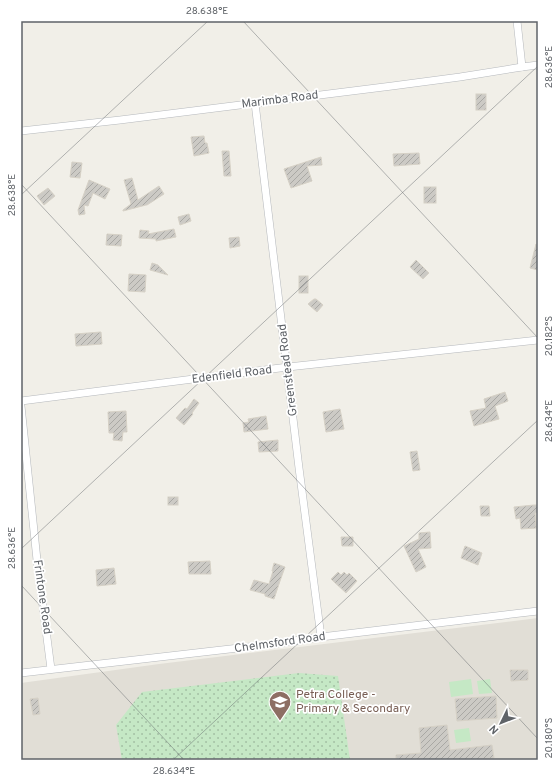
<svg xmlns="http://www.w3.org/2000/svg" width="559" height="781" font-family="Overpass,sans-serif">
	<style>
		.education { fill: #e1ded6 }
		.grass { fill: #c5e8c5 }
		.park { fill: url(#park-dots) }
		.building { fill: url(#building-hatch); stroke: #d6d1c6 }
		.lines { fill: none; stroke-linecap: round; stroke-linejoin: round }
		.street-casing { stroke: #b5b8bc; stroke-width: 8 }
		.street { stroke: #fff; stroke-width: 7 }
		.ticks { fill: none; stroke: #5f6368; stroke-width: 1; stroke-opacity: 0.45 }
		.labels { text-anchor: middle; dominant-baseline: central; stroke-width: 3.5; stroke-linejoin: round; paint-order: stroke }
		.street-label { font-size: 12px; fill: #5f6368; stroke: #fff }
		.education-label { font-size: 12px; fill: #785e54; stroke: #fff; text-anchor: start }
		.neatline { fill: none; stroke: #5f6368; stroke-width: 1.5 }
		.ticks-label { font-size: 10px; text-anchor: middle; fill: #5f6368 }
	</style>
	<defs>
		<pattern id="park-dots" width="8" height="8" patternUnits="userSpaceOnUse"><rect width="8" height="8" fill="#c5e8c5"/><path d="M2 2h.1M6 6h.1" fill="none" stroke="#a3c0a4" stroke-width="1.8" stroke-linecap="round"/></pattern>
		<pattern id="building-hatch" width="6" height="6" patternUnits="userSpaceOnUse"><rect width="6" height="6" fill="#cccac5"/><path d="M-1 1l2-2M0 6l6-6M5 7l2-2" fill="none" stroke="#a9a8a4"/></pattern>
	</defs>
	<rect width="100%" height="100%" fill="#f1efe8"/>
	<path class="education" d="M538,618V760H21V683L159,664Z"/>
	<g class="grass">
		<path d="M471,679L473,694L451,697L449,682Z"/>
		<path d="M490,679L492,693L479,694L477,681Z"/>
		<path d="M469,728L471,741L456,743L454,730Z"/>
	</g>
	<path class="park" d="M299,673L338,676L350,760H122L116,725L142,692Z"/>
	<g class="building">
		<rect x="476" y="94" width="10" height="16"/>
		<path d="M204,136L205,143H207L209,153L194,156L191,137Z"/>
		<path d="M222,151H229L231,176H224Z"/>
		<path d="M419,153L420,164L394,166L393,154Z"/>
		<path d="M321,157L322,165L307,166L312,181L291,188L284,169Z"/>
		<path d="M72,162L82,163L80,178L70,177Z"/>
		<path d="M132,178L138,200L159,186L164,194L147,205H146L123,211V210L131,204L124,180Z"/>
		<path d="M89,180L110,189L105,199L93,193L88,206L84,205L85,214L79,215L78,210Z"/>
		<rect x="424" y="187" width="12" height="16"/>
		<path d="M48,188L55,196L44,205L37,196Z"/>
		<path d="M189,214L191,221L180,225L178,217Z"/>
		<path d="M174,229L176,237L156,241V239L139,238L140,230L149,231L148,234Z"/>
		<path d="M107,234L122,235L121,246L106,245Z"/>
		<path d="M239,237L240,246L230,248L229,238Z"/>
		<path d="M536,244L538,245V270L530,268Z"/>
		<path d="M416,260L429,273L423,279L410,267Z"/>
		<path d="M152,263L158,265L168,275L150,270Z"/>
		<path d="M129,274L146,275L145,292L128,291Z"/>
		<rect x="299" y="276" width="9" height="17"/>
		<path d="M314,299H316L323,305L317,312L308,304Z"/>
		<path d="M101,332L102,344L76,346L75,334Z"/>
		<path d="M505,392L508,401L495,406L499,419L474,426L470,411L486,408L484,399Z"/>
		<path d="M194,399L199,403L192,413L193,414L184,425L176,418L185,408L187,409Z"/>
		<path d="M340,409L344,429L326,432L323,412Z"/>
		<path d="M126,411L127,432H123L122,441L113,440L114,433H109L108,412Z"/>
		<path d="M266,416L268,429L244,432L243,423L249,422L248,419Z"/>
		<path d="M278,440V451L259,452L258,442Z"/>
		<path d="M417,451L420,470L413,471L410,452Z"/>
		<rect x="168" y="497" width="10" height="8"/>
		<path d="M534,505H538V512L535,513L536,528L521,529L520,518L516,519L514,507Z"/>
		<path d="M480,506H489L490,516H481Z"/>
		<path d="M430,532L431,548L418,549L426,567L416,572L404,546L419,539V533Z"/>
		<path d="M341,537H353V546H342Z"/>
		<path d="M465,546L482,553L478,565L461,558Z"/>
		<path d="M210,561L211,574H189L188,562Z"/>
		<path d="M274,563L285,567L280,581L274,599L265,596V594L250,590L254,580L269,584L273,571H272Z"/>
		<path d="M114,568L116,584L97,586L96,570Z"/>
		<path d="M338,572L341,575L344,572L347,575L349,573L357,581L346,593L331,579Z"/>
		<path d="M510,670H528V680L511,681Z"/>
		<path d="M496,696L497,718L457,721L455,699Z"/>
		<path d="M38,698L40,714L33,715L30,699Z"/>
		<path d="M447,725L450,750L492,745L494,758L473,760H396V755L421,753L419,728Z"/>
	</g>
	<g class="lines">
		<g class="street-casing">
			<g id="street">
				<path d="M517,21L522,67"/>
				<path d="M255,103L299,468L321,637"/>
				<path d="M21,131L120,120L392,86L460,77L522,67L538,65"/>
				<path d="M21,401L288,367L538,340"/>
				<path d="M21,406L37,560L51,669"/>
				<path d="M21,673L273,644L321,637L538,611"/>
			</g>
		</g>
		<use href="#street" class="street"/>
	</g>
	<path class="ticks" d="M243,21L538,338M21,184L538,739M21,195L208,21M21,549L538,66M21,585L184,760M173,760L538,420"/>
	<defs>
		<g id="school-pin" transform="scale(1.15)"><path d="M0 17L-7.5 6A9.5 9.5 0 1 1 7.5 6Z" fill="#8d6e63" stroke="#fff"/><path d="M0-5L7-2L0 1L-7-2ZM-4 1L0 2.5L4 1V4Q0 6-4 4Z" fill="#fff"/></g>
	</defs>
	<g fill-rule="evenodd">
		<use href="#school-pin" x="280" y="702"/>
	</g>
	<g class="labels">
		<g class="street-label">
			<text transform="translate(280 100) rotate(-7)">Marimba Road</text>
			<text transform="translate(288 370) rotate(-97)">Greenstead Road</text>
			<text transform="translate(232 375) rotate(-7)">Edenfield Road</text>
			<text transform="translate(42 597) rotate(82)">Frintone Road</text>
			<text transform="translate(280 643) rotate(-8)">Chelmsford Road</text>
		</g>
		<g class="education-label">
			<text x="296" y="695">Petra College -<tspan x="296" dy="14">Primary &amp; Secondary</tspan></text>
		</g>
	</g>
	<rect width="559" height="781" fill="none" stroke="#ffffff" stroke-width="44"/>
	<g transform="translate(501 723) rotate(227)" stroke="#ffffff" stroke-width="3" paint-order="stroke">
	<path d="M0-3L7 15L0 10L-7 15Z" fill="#5f6368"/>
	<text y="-6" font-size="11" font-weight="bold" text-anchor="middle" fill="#5f6368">N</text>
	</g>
	<rect x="22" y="22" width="515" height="737" class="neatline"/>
	<g class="ticks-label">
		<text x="207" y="14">28.638°E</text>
		<text transform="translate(548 67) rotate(-90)" y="4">28.636°E</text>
		<text transform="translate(11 195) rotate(-90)" y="4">28.638°E</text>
		<text transform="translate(548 336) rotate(-90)" y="4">20.182°S</text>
		<text transform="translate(548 421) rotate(-90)" y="4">28.634°E</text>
		<text transform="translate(11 548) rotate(-90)" y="4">28.636°E</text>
		<text transform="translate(548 738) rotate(-90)" y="4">20.180°S</text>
		<text x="174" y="774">28.634°E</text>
	</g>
</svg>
